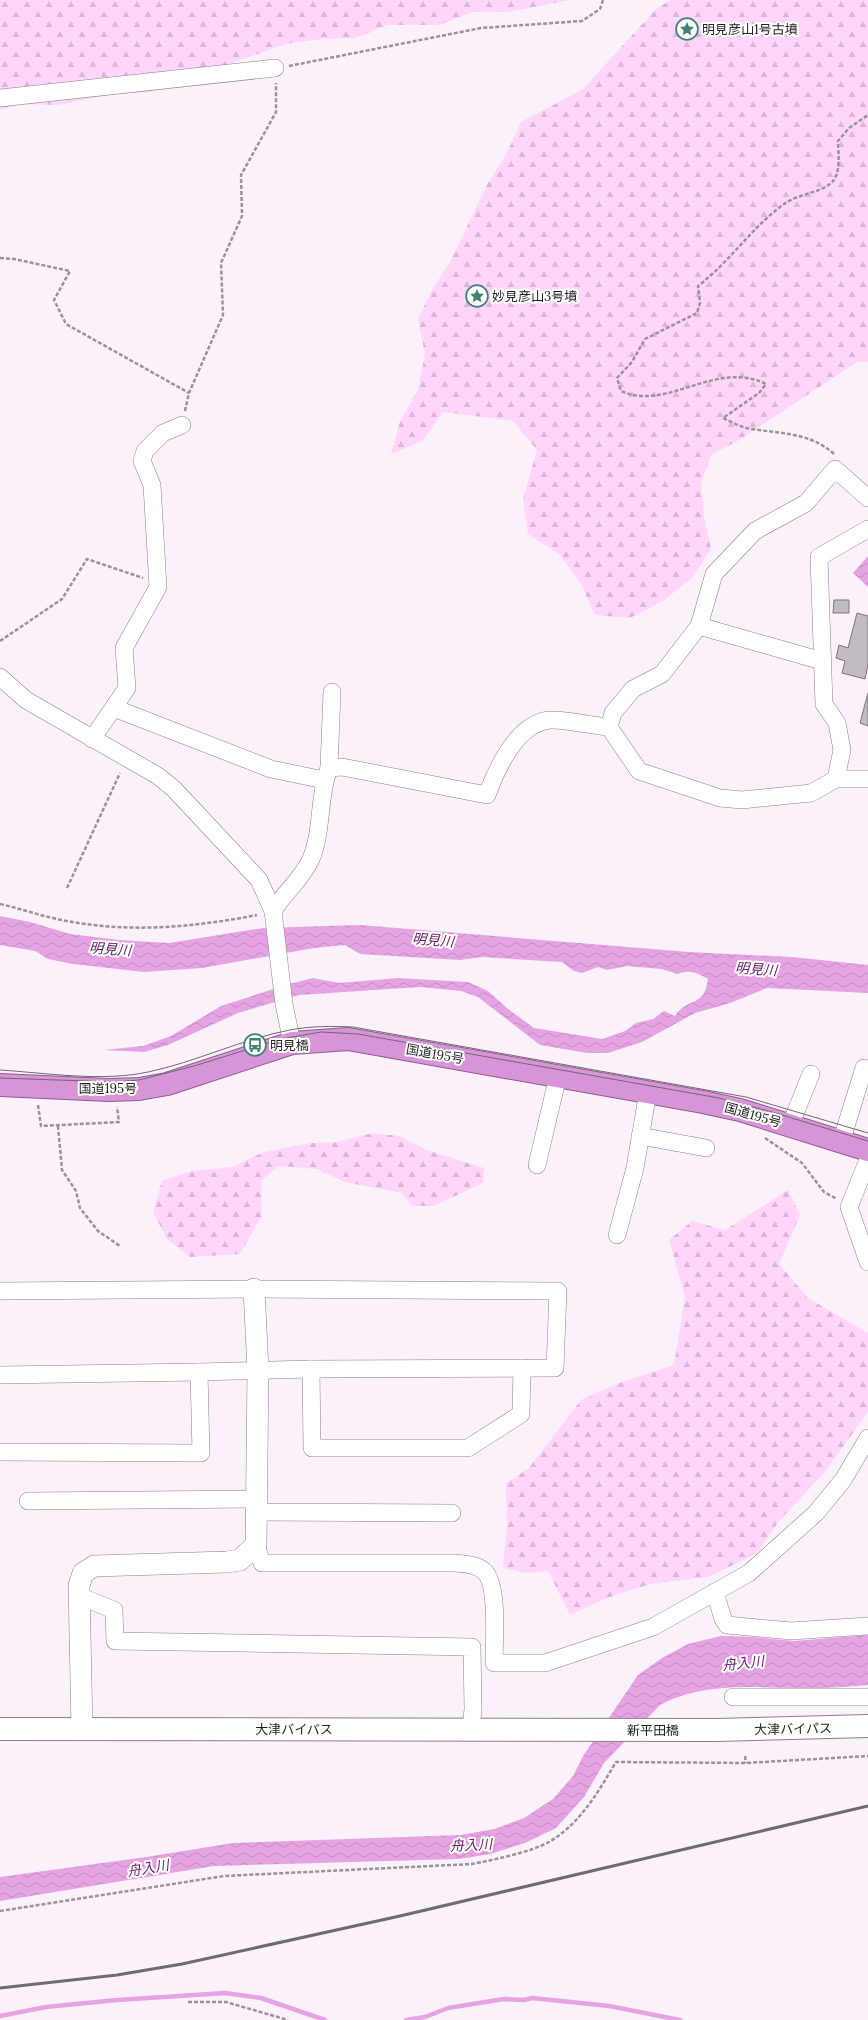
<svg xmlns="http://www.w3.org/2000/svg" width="868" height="2020" font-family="Lora,'Noto Sans JP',serif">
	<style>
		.forest { fill: url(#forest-firs) }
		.water { fill: url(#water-waves) }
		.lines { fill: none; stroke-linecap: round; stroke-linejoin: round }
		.stream { stroke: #e6a3e3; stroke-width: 4.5 }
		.building { fill: #c3bbc3; stroke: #7b737a }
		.minor-casing { stroke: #888087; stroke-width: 18 }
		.tertiary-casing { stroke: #888087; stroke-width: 22 }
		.secondary-casing { stroke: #888087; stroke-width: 24 }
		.trunk-casing { stroke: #915a90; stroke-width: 24 }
		.path { stroke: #999399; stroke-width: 2.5; stroke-dasharray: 4 2; stroke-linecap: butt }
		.minor { stroke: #fff; stroke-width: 17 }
		.tertiary { stroke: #fff; stroke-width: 21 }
		.secondary { stroke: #fff; stroke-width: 22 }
		.trunk { stroke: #d794d6; stroke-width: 22 }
		.tram { stroke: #6f6a6f; stroke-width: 1 }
		.rail { stroke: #6f6a6f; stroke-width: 3 }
		.labels { text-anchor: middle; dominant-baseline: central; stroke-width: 4; stroke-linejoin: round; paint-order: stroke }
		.poi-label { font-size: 13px; fill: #221f22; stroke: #fff; text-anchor: start }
		.street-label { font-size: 13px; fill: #221f22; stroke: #fff }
		.water-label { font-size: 14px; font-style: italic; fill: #681b68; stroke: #fff }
	</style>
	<defs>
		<pattern id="forest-firs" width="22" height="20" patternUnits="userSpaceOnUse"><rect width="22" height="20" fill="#ffd5fc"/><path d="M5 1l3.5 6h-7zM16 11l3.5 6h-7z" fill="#dab6d8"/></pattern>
		<pattern id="water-waves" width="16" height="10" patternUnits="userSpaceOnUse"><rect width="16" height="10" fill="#e6a3e3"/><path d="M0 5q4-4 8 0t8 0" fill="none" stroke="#c58cc2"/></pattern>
	</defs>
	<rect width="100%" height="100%" fill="#faf1fa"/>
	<g class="forest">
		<path d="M0,0H570L508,12H472L440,25H388L355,38L321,39L286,44L149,92L112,94L58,105L22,104L0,110Z"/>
		<path d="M671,0H868V362H857L741,439L711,455L701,482L704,516L711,549L692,578L663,601L630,618L595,615L581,584L559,554L528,534L523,499L537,450L513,421L443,412L422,441L391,454L400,421L418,390L425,354L418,319L433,288L449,264L488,183L507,153L521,122L583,89L657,8Z"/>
		<path d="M372,1133L400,1136L427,1150L484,1168L483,1183L434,1206H412L402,1193L345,1182L317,1169L279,1166L261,1181L262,1216L240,1254L190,1257L167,1239L153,1212L162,1181L191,1171L232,1167L264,1152L312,1143L337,1142Z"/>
		<path d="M788,1190L800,1215L779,1264L808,1298L868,1333V1412L824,1473L779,1521L756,1554L708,1577L650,1584L604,1599L570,1615L548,1571L527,1573L503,1568L507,1525L506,1483L529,1468L581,1400L619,1383L674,1365L685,1297L669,1240L692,1221L725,1230Z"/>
	</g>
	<g class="water">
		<path d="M868,556V587L853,573Z"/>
		<path d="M0,916L30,922L70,934L119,940L169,943L263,928L360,925L689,952L792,957L868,965V993L767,988L730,1003L695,1013L642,1042L608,1053H587L540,1045L478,997L461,991L420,987L299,995L238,1013L168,1045L144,1052L103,1050L143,1046L171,1036L221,1006L289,984L313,978L339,983L398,978L468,982L488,991L508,1009L534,1028L602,1039L625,1031L636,1023L653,1019L664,1011L675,1016C688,996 704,1009 708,979C698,973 689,969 678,974L661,969L627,966L607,970L598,967L582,973L574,971L562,962L482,957L460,960L360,954L345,945L314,948L202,968L144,972L73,964L48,959L35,951L0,945Z"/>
		<path d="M868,1635V1685C844,1687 819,1689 795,1688C748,1687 702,1683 660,1705L604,1763L584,1797L556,1828L525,1843L490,1854L459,1859L214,1866L0,1901V1877L146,1857L233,1843L461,1835L494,1829L524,1818L553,1799L573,1776L583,1756L638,1675L662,1658L688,1644L721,1636L753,1637L794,1641Z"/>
	</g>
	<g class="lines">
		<g class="stream">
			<path d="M0,2016L46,2007L117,2000L225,1993L261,1998L325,2020"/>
			<path d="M406,2020L425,2017L448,2008L504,1999L524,2000L532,1998L609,2006L680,2020"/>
		</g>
	</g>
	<g class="building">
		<path d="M834,600H849V613H833Z"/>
		<path d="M857,613L868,616V665L865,679L842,673L845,661L836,658L839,645L848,648Z"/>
		<path d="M868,693V726L860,723Z"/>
	</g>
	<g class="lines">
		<g class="minor-casing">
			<g id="minor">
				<path d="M0,98L275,68"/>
				<path d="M699,626L822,661"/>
				<path d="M0,677L26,700L158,776L174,789L259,880L273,911L284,1004L292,1043"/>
				<path d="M114,708L271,769L324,780"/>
				<path d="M609,727L639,771L720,798L742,800L811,793L836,779H868"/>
				<path d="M92,739L127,688L124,648L158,587L152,485L142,461L145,451L163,433L182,425"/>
				<path d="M329,768L332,692"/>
				<path d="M836,779L842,750L837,723L824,704L819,557L868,529"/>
				<path d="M273,911C284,893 302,879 311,859C323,830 318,797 329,768L342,767L487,795C497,768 517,723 550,720C564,719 594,726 609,727L613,713L633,689L662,674L699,626L714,574L755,531L806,503L835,469L868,498"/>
				<path d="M790,1126L811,1074"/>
				<path d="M640,1136L706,1148"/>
				<path d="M841,1142L864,1068"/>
				<path d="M868,1160L849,1207L868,1262"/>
				<path d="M537,1165L558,1076"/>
				<path d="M617,1235L635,1168L648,1092"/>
				<path d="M0,1291L254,1289L558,1291L555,1368L311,1369L199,1372L0,1375"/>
				<path d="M311,1369L312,1448H468L521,1414L522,1368"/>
				<path d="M0,1452L201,1453L199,1372"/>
				<path d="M28,1501L256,1499"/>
				<path d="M256,1512L452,1513"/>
				<path d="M256,1545L262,1563H455C465,1564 476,1564 484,1571C499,1584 494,1642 494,1663H545L653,1627L749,1573L816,1513L843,1480L868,1438"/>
				<path d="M715,1592L723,1619L727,1625L791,1631L868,1626"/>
				<path d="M79,1596L114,1610L115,1641L472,1647L473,1709L471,1729"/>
				<path d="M733,1697H868"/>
			</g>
		</g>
		<g class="tertiary-casing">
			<path id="tertiary" d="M82,1729L79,1586L83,1573L94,1566L227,1562L240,1560L256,1545L258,1370L254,1289"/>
		</g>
		<g class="secondary-casing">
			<path id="secondary" d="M0,1729L717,1730L868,1726"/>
		</g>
		<g class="trunk-casing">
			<path id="trunk" d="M0,1085L109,1090L139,1089L167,1084L292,1043L348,1039L703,1102L740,1110L868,1150"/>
		</g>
		<g class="path">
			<path d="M289,66L481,28L582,21L600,9L603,0"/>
			<path d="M0,258L14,259L70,271L54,300L66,324L189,393"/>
			<path d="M185,411L189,393L223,315L221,263L242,216L241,175L276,112V83"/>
			<path d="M834,454C809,432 782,434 752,429C742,428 732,422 723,418L759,393L766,384C715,359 668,412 621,391L617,378L632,362L645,339L697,313L700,303L698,286C731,261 753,225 787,202C800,194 818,193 830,184C842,175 838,153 838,141L849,128L868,115"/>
			<path d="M0,641L62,599L87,559L143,578"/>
			<path d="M67,888L120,773"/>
			<path d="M0,904C18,908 35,914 53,918C120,934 190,928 257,915"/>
			<path d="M38,1105L41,1126L119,1122L117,1107"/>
			<path d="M58,1126L62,1170L76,1191L80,1208L98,1231L120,1246"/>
			<path d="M765,1138L802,1163L824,1192L837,1199"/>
			<path d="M745,1756L746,1763"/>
			<path d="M0,1911L224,1876L472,1864C493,1860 531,1852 549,1842C581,1823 598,1792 616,1762L746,1763L868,1756"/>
			<path d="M188,2002H226L288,2020"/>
		</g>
		<use href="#minor" class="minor"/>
		<use href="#tertiary" class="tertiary"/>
		<use href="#secondary" class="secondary"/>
		<use href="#trunk" class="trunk"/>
		<g class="tram">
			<path d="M0,1070C47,1073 102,1082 148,1072C196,1062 242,1039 290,1030C311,1026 332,1026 353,1027L746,1097L868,1133"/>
			<path d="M0,1078L115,1082L139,1080L194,1066L281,1039L321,1032L358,1034L719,1098L772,1112L868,1141"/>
		</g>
		<path class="rail" d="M0,1988L117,1975L182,1964L400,1916L868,1806"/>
	</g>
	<defs>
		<g id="sight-ring" transform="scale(1.15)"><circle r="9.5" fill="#fff" stroke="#408375" stroke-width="1.5"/><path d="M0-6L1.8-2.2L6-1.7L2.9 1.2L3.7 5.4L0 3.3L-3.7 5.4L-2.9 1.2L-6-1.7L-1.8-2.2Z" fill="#408375"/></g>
		<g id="bus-ring" transform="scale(1.15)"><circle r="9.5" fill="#fff" stroke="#408375" stroke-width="1.5"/><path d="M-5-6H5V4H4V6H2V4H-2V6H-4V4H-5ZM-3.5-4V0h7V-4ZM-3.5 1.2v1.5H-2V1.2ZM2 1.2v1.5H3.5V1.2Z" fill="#408375"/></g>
	</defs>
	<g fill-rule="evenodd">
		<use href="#sight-ring" x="687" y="29"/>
		<use href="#sight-ring" x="477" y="296"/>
		<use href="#bus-ring" x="255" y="1045"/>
	</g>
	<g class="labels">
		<g class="poi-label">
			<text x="702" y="29">明見彦山1号古墳</text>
			<text x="492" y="296">妙見彦山3号墳</text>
			<text x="270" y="1045">明見橋</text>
		</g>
		<g class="street-label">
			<text transform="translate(435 1054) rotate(10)">国道195号</text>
			<text x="108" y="1088">国道195号</text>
			<text transform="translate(753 1115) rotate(16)">国道195号</text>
			<text x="294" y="1729">大津バイパス</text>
			<text transform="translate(793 1729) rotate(-1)">大津バイパス</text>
			<text x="653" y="1730">新平田橋</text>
		</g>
		<g class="water-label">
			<text transform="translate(433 940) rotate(5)">明見川</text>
			<text transform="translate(110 949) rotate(4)">明見川</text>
			<text transform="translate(756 969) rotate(4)">明見川</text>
			<text transform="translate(743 1663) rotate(-6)">舟入川</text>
			<text transform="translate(471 1845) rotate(-3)">舟入川</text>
			<text transform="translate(148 1868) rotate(-9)">舟入川</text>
		</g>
	</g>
</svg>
